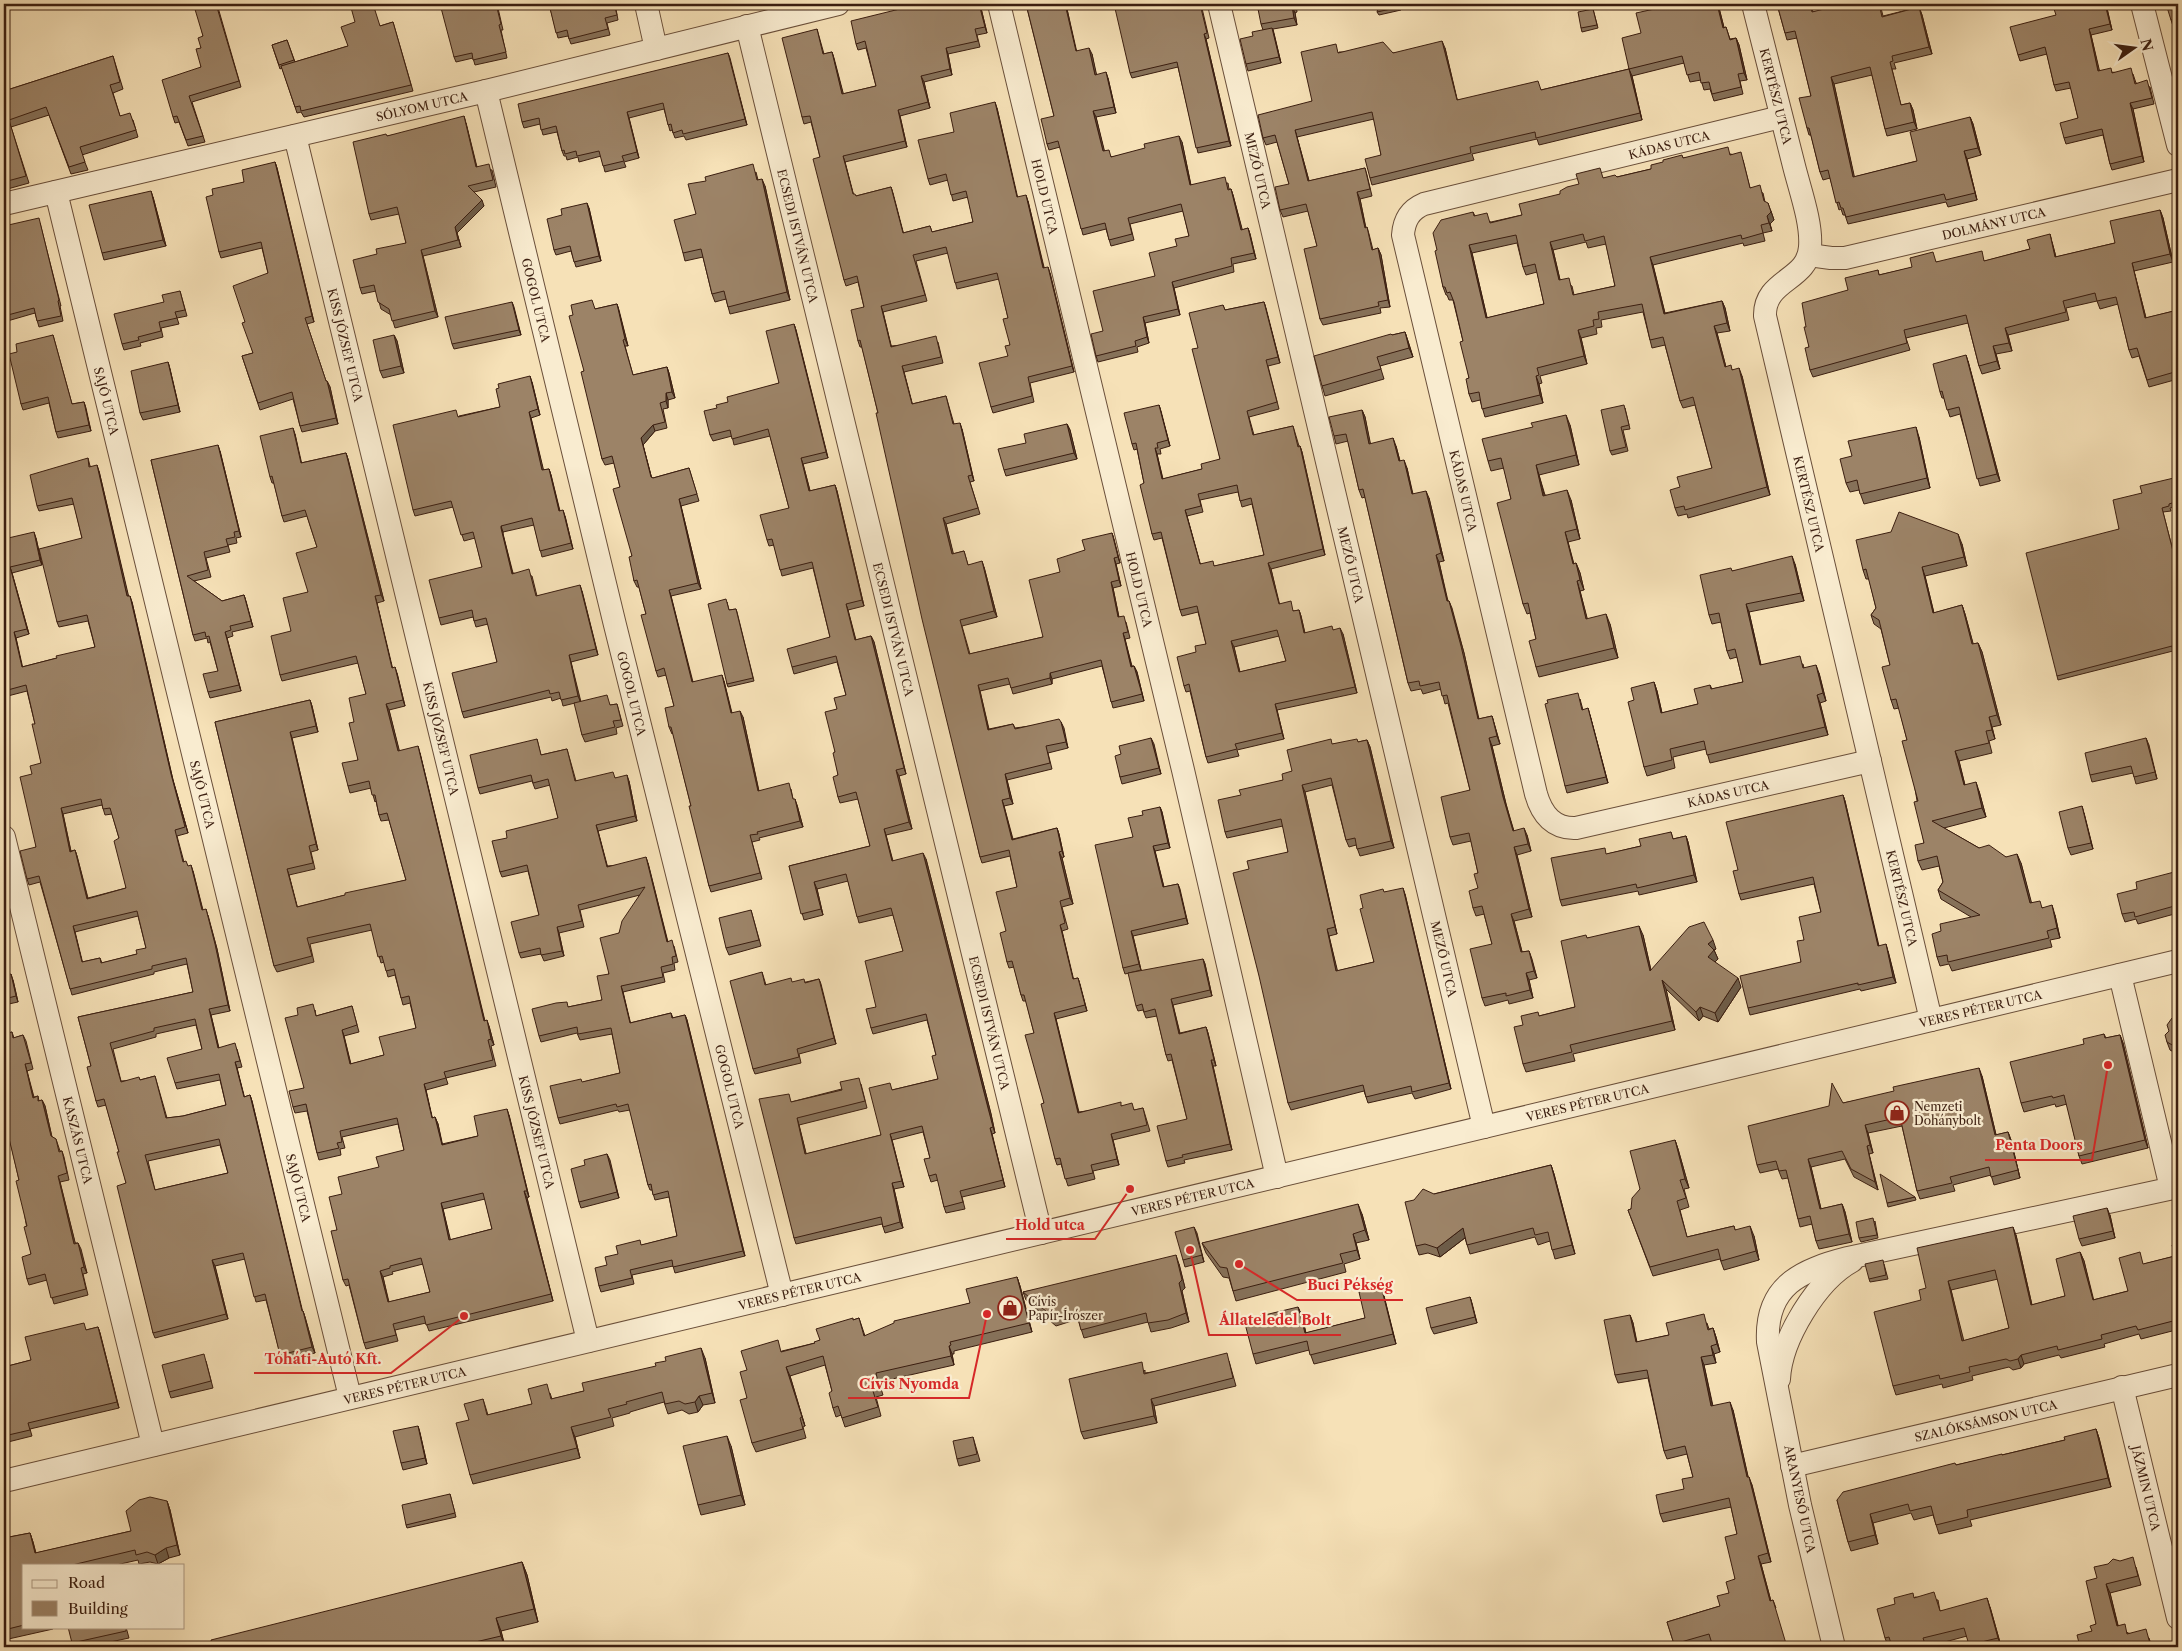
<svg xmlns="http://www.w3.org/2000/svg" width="2182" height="1651" font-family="'Libre Caslon Text',serif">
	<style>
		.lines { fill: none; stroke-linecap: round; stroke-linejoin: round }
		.minor-casing { stroke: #6a4f3a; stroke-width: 24 }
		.minor { stroke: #f9ecd0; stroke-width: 22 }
		.wall { fill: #867159; stroke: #3b1e10; fill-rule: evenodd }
		.shaded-wall { fill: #6d5c48; stroke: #3b1e10 }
		.building { fill: #9c8367; stroke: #3b1e10; fill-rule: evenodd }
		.labels { text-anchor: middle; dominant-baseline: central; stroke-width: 4.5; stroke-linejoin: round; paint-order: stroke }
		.street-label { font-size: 12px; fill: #3b1e10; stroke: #f9ecd0 }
		.poi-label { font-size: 12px; fill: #3b1e10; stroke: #f9ecd0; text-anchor: start }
		.leader { fill: none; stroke: #d62828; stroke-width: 2 }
		.callout-dot { fill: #d62828; stroke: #f9ecd0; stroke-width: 2 }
		.callout-label { font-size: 14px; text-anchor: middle; font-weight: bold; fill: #d62828; stroke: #f9ecd0; stroke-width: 4.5; stroke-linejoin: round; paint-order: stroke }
	</style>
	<rect width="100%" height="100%" fill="#f6e1b7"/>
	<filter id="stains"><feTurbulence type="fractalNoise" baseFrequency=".004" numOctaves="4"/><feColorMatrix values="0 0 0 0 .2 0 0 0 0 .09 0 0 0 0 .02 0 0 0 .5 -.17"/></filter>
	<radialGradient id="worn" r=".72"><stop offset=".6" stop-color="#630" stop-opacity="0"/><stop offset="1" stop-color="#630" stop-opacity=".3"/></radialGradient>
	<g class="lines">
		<g class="minor-casing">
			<g id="minor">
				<path d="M646,4L656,49"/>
				<path id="s1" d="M999,4L1183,770L1277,1177"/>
				<path id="s2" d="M1219,4L1484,1127"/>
				<path id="s3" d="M1753,4C1767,58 1780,112 1794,166C1800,190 1812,223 1810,247C1808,281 1764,279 1765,316L1931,1020"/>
				<path d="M2142,4L2178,145"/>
				<path id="s4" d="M747,26L1041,1233"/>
				<path id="s5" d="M486,91L615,625L782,1295"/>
				<path id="s6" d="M1781,117L1424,204C1410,210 1404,220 1403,235L1536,794C1542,815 1554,829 1576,828L1870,761"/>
				<path id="s7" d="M295,136L588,1341"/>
				<path id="s8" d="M56,192L350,1397"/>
				<path id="s9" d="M4,204L486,91L838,4"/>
				<path id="s10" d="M1809,255L1831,258H1845L2178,180"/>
				<path id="s11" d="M4,837L153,1445"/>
				<path d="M2120,975L2171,1188"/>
				<path d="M1779,1379C1781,1339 1817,1280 1852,1261"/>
				<path id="s12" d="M2122,1387L2178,1618"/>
				<path id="s13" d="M1792,1466L2178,1375"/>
				<path id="s14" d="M4,1481L2178,961"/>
				<path d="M1834,1647L1800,1505L1768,1342C1765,1286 1801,1270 1848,1258L2178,1187"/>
			</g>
		</g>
		<use href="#minor" class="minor"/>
	</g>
	<g class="wall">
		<path d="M196,4H217L241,87L192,102L205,142L188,146L179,122L175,123L173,117L201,67V48L203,36Z"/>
		<path d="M549,4H629L630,6L616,9L618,20L607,23L610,35L571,44L568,36L558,38Z"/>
		<path d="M920,4H980L987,33L977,35L980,47L948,54L952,75L924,82L930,108L900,116L907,147L845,162L853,194L856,196L891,187L903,233L930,226L932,232L973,222L968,197L953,201L948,180L930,185L928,179L954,132L997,108L1017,197L1028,201L1044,267L1050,273L1074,372L1030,383L1034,402L993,413L991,407L1008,356L1010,345L1008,318L999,279L957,289L948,253L916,261L927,301L883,312L891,346L938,342L943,363L904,372L912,404L946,396L954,424L962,429L974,481L970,482L980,514L946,524L953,554L964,551L968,565L984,567L997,617L962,626L970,654L1043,637L1060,572L1085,550L1112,533L1120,563L1116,564L1121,586L1113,588L1119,617L1126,622L1130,638L1125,639L1132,666H1134L1137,672L1144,701L1113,708L1102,666L1052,679V684L1013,694L1010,684L980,691L989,729L1013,724L1015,728L1061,722L1068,748L1048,753L1052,769L1007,780L1013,804L1004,806L1013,839L1057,828L1059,834L1064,857L1062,858L1073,904L1062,907L1068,929L1062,931L1073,979L1078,978L1087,1011L1056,1019L1079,1112L1122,1106L1135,1110L1143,1108L1150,1131L1113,1140L1119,1165L1093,1171L1095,1179L1068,1186L1061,1164L1057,1165L1055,1159L1044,1103L1034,1033L1026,1001H1023L1021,995L1014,967L1009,968L1007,962L1006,931L1017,887L1010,856L982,863L980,857L878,413L862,347H860L858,341L864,307L858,282L846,286L844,280L820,157L811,122L804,124L802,117L817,29L824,54L832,52L843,94L876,86L866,48L858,50L856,44Z"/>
		<path d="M1026,4H1087L1067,9L1076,51L1092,54L1096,75L1108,78L1116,113L1096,117L1104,151L1112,157L1182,142L1191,185L1228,183L1229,189H1231L1233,195L1242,230L1248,228L1250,234L1256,259L1233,264L1234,272L1174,288L1180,315L1145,323L1149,343L1137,347L1138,352L1098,362L1096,356L1103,331L1155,276L1177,246L1189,236L1183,211L1130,224L1134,240L1111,246L1106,229L1083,235L1060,147L1049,150L1047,144L1054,116Z"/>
		<path d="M1201,4L1209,38L1206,39L1231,146L1198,153L1178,67L1132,78L1130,73Z"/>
		<path d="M1296,4L1297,12L1295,13L1297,25L1273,29L1281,63L1248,71L1246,64L1253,36L1263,30L1261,24Z"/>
		<path d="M1399,4L1401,10L1379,15L1377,12Z"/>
		<path d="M1668,4H1718L1724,28L1726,27L1730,39L1736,38L1739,45L1747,80L1740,81L1743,94L1714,101L1710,89L1704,90L1701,80L1690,82L1684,63L1632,76L1642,120L1539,145L1537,139L1472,154L1474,160L1372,185L1370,178L1381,155L1374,119L1297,137L1309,181L1365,168L1367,175L1372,196L1360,199L1366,228L1367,227L1369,234L1373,250L1378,248L1381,255L1390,307L1380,308L1381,313L1323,325L1320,319L1317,246L1308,211L1283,217L1280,210L1289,184L1277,142L1266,145L1263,138L1312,101L1339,52L1393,53L1445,48L1457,100L1541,90L1629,69L1641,33L1668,6Z"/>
		<path d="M1777,4H1811L1813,12L1837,9L1859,4H1880L1883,16L1919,7L1922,15L1932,54L1894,63L1896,69H1892L1901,105L1910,103L1913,110L1917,129L1887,136L1885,129L1872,75L1834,84L1854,177L1917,161L1970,117L1973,124L1981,155L1967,159L1977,200L1948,207L1946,202L1848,224L1845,215H1843L1841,209L1839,210L1830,178L1823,180L1820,172L1811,135H1809L1807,128L1811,96L1797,38L1787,40L1785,33Z"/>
		<path d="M2065,4H2106L2112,30L2091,35L2099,71L2133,74L2136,83L2150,87L2154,104L2133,109L2144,162L2112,170L2110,164L2103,135L2066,144L2064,138L2078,118L2071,88L2056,91L2054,85L2047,54L2020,61L2018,55L2056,15L2065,7Z"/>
		<path d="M2178,4V24L2173,26L2171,20Z"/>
		<path d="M498,8L503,30H501L507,58L475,65L473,58L456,62L454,57L473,9Z"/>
		<path d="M1593,9L1598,28L1582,32L1581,28Z"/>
		<path d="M393,22L413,91L304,117L301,112L297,113L282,68L280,69L272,45L287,40L295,62L348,46L380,26Z"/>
		<path d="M728,53L747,125L686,140L684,136L675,138L672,130L670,131L664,109L629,118L639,158L624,162L626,167L605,172L601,156L579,162L578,157L567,160L566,156H564L562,151L557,132L543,135L540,124L524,128L522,122Z"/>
		<path d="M113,56L123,89L113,93L120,116L133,120L138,137L82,155L88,170L71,174L49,115L11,127L29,183L4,190V91Z"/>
		<path d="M466,123L477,167L492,170L496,187L474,192L484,206L457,233L461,247L423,256L438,317L395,328L391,315L381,309L376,291L362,294L360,288L377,254L406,243L399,214L371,220L369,214L387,136Z"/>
		<path d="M1731,154L1743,160L1750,188L1763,193L1765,202L1771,211L1774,220L1770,224L1772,231L1763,233L1765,241L1744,246L1743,243L1653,265L1665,313L1722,301L1725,308L1730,331L1717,333L1726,367L1733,370L1742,376L1770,495L1688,518L1687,514L1678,516L1675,508L1680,487L1712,468L1695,405L1683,408L1680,401L1665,345L1652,348L1643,312L1601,320L1602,327L1596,328L1597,334L1581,338L1587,364L1540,376L1542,383L1539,384L1543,403L1485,417L1480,400L1472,402L1469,394V378L1463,341L1453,300H1449L1447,295H1446L1443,287L1437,250L1473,212L1475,216L1491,222L1522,215L1560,194L1604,178L1617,177L1651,169L1683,158ZM1586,242L1588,248L1606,244L1615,286L1574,295L1572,286L1560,280L1553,250ZM1517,243L1523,267L1526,275L1537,272L1544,304L1487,318L1472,253Z"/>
		<path d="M275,162L277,168L314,322L307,324L326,381H327L330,387L338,424L302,432L300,426L293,399L260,410L242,356L253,353L245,322L268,273L262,248L221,258L219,252L213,195L244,182Z"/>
		<path d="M756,172L758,180L765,186L790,300L730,314L726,299L715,302L712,294L703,257L685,261L683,253L696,214Z"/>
		<path d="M153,197L166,246L104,260L102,253Z"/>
		<path d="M589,208L601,261L576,267L571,251L556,255L554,250L562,215Z"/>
		<path d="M2160,210L2163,218L2173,262L2134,271L2146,318L2178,310V379L2149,387L2139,356L2132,358L2129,350L2118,304L2100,309L2097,301L2066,308L2069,320L2008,335L2012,351L1996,354L2000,369L1982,374L1979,366L1968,323L1906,338L1910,350L1813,377L1810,370L1809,347L1806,327L1848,290L1878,270L1879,275L1937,262L1985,261L2030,249L2052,242L2056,257L2115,243Z"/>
		<path d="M40,223L61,306H60L63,321L39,327L35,313L4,322V226Z"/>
		<path d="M180,291L187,316L177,318L179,324L161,328L163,337L140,343L141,346L124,350L122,344L164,302Z"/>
		<path d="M512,302L521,335L454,349L452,344Z"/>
		<path d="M1264,302L1280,363L1268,366L1279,409L1249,417L1254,435L1293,426L1299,446H1300L1302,452L1325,555L1271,569L1279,604L1294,611L1299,610L1301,616L1305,633L1334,630L1343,634L1357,693L1277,710L1284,739L1237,750L1239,756L1208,763L1206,757L1190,691L1186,692L1184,686L1196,652L1206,644L1198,612L1182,616L1180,610L1162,538L1154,540L1152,534L1144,483L1137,449L1134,450L1132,444L1159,405L1170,446L1160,449L1161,454H1157L1163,479L1202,469L1220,459L1198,348L1223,305L1225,310ZM1238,492L1242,507L1252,504L1264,555L1215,566L1200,564L1187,516L1203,512L1200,500ZM1279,636L1286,661L1240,672L1234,647Z"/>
		<path d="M617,304L628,346H625L633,375L667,367L669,373L675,398L668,400V408L663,409L667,428L655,431L643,445L651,477L653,478L689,468L699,501L681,506L701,589L671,596L693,682L724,681L732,713L743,717L759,791L791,789L793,799L797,805L803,827L759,838L760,840L752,842L762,879L711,892L709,886L691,806L673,733L672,734L669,727L674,706L666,675L658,677L656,671L646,614L639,587H637L634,581L632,556L620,487L614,463L605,465L602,459L584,371L595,309Z"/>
		<path d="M794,324L796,330L828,458L803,464L810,491L835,485L837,491L864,606L848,610L856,640L871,636L874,642L906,774L899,776L912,829L886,835L893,861L926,859L991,1114L995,1133L992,1134L1005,1187L962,1197L965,1209L946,1213L944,1207L938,1180L931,1182L929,1176L930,1158L923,1132L892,1140L904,1187L894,1189L903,1228L885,1233L882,1224L796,1244L794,1238L791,1102L861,1084L867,1108L799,1125L806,1154L881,1135L892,1090L938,1079L936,1055L927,1020L873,1034L871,1028L876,1007L903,951L893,915L859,923L848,881L817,889L823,915L804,920L789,866L870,846L858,799L840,803L838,797V775L835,752L837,709L846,695L837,662L794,674L792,667L830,637L813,568L782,576L774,545L769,546L767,540L789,508L770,436L734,445L732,436L713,441L710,435L717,408L728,402L779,383Z"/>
		<path d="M1405,332L1413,357L1380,366L1384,379L1325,396L1322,386L1392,335Z"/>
		<path d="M53,335L72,404L84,402L91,431L58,438L56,432L49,403L23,410L21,404L17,352Z"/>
		<path d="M394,335L397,341L404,373L383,378L380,371Z"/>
		<path d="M1968,361L2000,481L1980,486L1960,414L1950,417L1944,398H1942L1940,392Z"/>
		<path d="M168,362L170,369L180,412L143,420L140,413Z"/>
		<path d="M532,382L540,415L531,418L543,470L549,469L551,475L560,511L565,516L573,549L542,557L534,525L503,532V534L513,573L532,576L537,596L582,591L598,655L571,662L580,702L610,705L617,704L623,726L616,728L617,734L585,742L582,735L575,703L563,706L561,698L552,701L551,697L464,718L462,712L497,662L488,624L476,627L473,617L441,625L439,618L482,567L475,538L464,541L453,507L415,516L413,510L459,416L500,407Z"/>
		<path d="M1625,408L1630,429L1623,430L1628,451L1612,455L1610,451Z"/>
		<path d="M1362,410L1365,417L1370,444L1396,446L1400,461L1407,468L1413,494L1429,498L1444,561L1439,562L1448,601H1449L1452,608L1464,653L1479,719L1492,716L1500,744L1492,746L1506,804L1513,830L1527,835L1531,851L1517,855L1532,917L1514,921L1522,952L1529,951L1537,978L1529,980L1533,998L1509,1004L1508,1000L1485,1006L1482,998L1492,944L1484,914L1476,916L1473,908L1478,888V873L1471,841L1453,845L1450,837L1470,790L1448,703L1445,704L1441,689L1423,694L1421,689L1411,691L1408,683L1365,497L1362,498L1359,490L1348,441L1336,444L1334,436Z"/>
		<path d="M1067,424L1070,430L1077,459L1006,476L1004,470L1026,443Z"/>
		<path d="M1570,425L1579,465L1539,475L1545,495L1571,500L1580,539L1568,542L1574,564L1576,563L1580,573L1584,590L1580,591L1587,619L1610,624L1618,658L1539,677L1536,667V639L1530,613L1527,614L1523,604L1511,499L1504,468L1491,471L1488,461Z"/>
		<path d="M295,434L301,463L346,453L348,459L384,601L377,603L392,668L397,673L405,706L389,710L399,751L420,753L485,1021L489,1026L494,1045L491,1046L496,1066L446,1078L448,1084L426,1090L432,1118L435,1117L438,1124L442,1144L478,1136L509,1115L529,1197L527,1198L553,1301L429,1331L426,1323L395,1330L398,1341L366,1349L364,1343L349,1285L346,1286L343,1280L337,1230L342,1194L404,1150L398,1124L342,1137L345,1148L340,1149L341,1155L319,1160L317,1153L307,1111L295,1113L293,1107L304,1088L315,1010L316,1016L352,1006L359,1032L344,1036L351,1064L384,1055L416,1028L410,1003L403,1005L395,975L388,977L384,962L381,963L372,930L310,944L314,962L277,972L274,966L215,722L310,700L312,706L318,732L292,738L318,850L311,852L315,869L289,875L297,907L406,880L389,820L381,821L379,815L376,801L375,802L371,788L350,793L348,786L358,760L354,722L366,694L358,663L282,681L280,675L291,631L308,592L317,547L307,516L284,522L282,516L274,483H272L270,477ZM485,1199L492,1229L450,1240L443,1209ZM423,1264L430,1292L389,1302L383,1277L393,1274L392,1272Z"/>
		<path d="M1919,437L1930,488L1864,504L1859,490L1850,492L1846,483Z"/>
		<path d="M220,451L241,537L236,538L237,543L228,545L230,552L206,558L211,577L194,581L222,601L244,595L253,627L232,632L233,636L227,638L241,691L210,698L208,692L218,671L210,642L208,643L207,638L195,641L193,635L151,460Z"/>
		<path d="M88,458L90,466L99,471L128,596L132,602L173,780L188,833L177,836L184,862L193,871L203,910L208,915L217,949L230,1011L211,1015L219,1048L237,1049L242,1067L237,1068L244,1097L250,1095L252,1101L302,1311H303L305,1317L315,1353L282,1361L266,1300L256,1302L245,1259L215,1266L228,1319L155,1338L153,1333L126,1183L119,1152L106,1105L98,1107L96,1101L91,1066L78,1017L193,992L187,964L154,972V974L72,995L40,882L29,885L27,879L36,847L32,774L41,763L35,724L27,691L4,697V539L36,538L42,565L12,573L29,634L16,638L22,667L57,658L95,647L88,621L59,627L57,622L82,538L74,504L39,511L37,506ZM102,805L105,815L112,814L119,838L126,888L88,898L77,856L75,850L71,851L63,814ZM138,916L146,948L137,954L102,963L100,958L82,962L75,932ZM196,1025L202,1049L175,1083L177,1089L220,1080L226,1105L183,1116L167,1118L155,1076L140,1080L121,1081L113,1049L156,1037V1034ZM220,1145L228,1173L155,1190L148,1161Z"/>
		<path d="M2178,477V506L2170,508L2171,511L2163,512L2178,570V600L2174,601L2178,616V674L2173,651L2058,680L2057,676L2119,529L2142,493Z"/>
		<path d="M1962,544L1967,566L1925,576L1934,613L1962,605L1965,614L1973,644L1978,643L1982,652L2001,725L1992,727L1995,739L1989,741L1992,753L1959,761L1965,785L1979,791L1986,817L1944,828L1979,848L2006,857L2021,863L2031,903L2043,908L2055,915L2060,938L2050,940L2052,947L1952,971L1949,964L1940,966L1937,957L1941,931L1971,917L1941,899L1938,890L1943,882L1939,866L1922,870L1918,861L1924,843L1907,740L1899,708L1894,709L1891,700L1890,665L1881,629L1874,624L1871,615L1876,608L1869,579H1866L1863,570Z"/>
		<path d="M1795,564L1804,601L1749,612L1761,665L1803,664L1804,668L1819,673L1826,701L1820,703L1828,735L1710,763L1706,749L1673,757L1675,768L1647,776L1644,767L1634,700L1654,682L1657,691L1662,713L1698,704L1710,685L1712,689L1743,682L1737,657L1730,659L1727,651L1721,622L1712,624L1709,615L1732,571Z"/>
		<path d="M727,602L729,610L736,609L737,612L754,681L728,687L727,684Z"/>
		<path d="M1580,699L1583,710L1590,715L1608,783L1567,793L1565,786Z"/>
		<path d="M1151,738L1161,774L1122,784L1120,777L1121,754Z"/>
		<path d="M2146,738L2157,779L2136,784L2133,773L2092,782L2090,775Z"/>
		<path d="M537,739L541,755L567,749L576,781L615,778L629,781L637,821L598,831L607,866L648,863L668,942L674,946L678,962L674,963L675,970L663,973L665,982L623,992L630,1023L671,1013L673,1018L685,1015L687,1020L745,1256L675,1273L673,1266L632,1275L634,1284L601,1292L599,1286L607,1265L618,1254L642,1245L677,1236L669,1197L655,1200L652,1190H650L648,1185L630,1110L619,1112L618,1110L560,1124L558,1118L583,1082L620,1073L612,1034L580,1040L577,1033L541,1042L539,1036L568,1007L602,1000L619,933L640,895L580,910L584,927L559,933L564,956L544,961L541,954L521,958L519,953L539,915L528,871L502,877L500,872L507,838L558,818L550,785L535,789L532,781L480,794L478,788Z"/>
		<path d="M1367,740L1370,747L1394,848L1360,856L1356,845L1349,847L1346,840L1332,785L1305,792L1337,934L1329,936L1337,971L1374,962L1363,908L1385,892L1405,894L1451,1089L1415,1099L1412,1093L1368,1103L1364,1091L1291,1110L1288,1103L1249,869L1288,852L1283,826L1227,838L1225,832L1241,795L1283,780L1292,771L1333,744L1358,742Z"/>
		<path d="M1843,795L1845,801L1879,946L1888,951L1896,983L1861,991L1860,989L1750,1015L1748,1008L1801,962L1804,940L1821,912L1814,884L1741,900L1739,894L1738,870Z"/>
		<path d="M1160,807L1162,812L1170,848L1155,851L1164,887L1178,884L1188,924L1133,936L1141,970L1125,974L1123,968L1133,837L1143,815Z"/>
		<path d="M2084,813L2093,849L2071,855L2068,848Z"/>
		<path d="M1671,832L1673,839L1686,836L1688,842L1697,882L1639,895L1638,891L1562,906L1560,900L1607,854L1641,846Z"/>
		<path d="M2178,871V913L2138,924L2136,919L2125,922L2122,914L2137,889Z"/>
		<path d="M751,910L761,946L729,955L726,948Z"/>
		<path d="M4,934L6,944L4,945Z"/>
		<path d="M1643,935L1651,970L1716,949L1714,950L1718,959L1715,962L1741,987L1718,1022L1703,1016L1699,1021L1666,989L1675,1030L1573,1054L1575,1061L1526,1072L1523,1064L1539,1016L1575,1007L1587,938Z"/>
		<path d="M4,958L7,975L13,980L18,1002L4,1005Z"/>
		<path d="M1203,959L1205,964L1212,996L1173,1005L1180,1033L1206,1027L1208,1033L1216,1066H1213L1232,1150L1184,1160L1185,1163L1168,1167L1166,1161L1187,1119L1172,1060L1168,1061L1166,1055L1157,1016L1146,1018L1143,1010L1138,1011L1136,1006Z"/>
		<path d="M762,972L766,985L806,982L819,979L836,1044L799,1054L801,1063L755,1074L753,1069Z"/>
		<path d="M4,1029L5,1034L12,1032L14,1038L23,1035L26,1041L33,1069L27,1071L34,1097L38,1096L39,1101L42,1100L45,1106L52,1137L56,1139L60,1151H62L64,1157L69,1180L60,1182L75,1243H78L87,1273L83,1274L88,1295L54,1304L47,1280L29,1285L27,1279L31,1254L19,1180L9,1136L4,1137Z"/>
		<path d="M2169,1031L2177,1054L2170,1050L2167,1042Z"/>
		<path d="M2104,1034L2106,1038L2120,1035L2123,1043L2148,1148L2082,1164L2079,1156L2067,1104L2056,1107L2055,1104L2024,1112L2021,1103L2084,1044Z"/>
		<path d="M1982,1076L1996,1135L2008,1132L2011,1140L2020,1178L1994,1185L1991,1175L1953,1185L1955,1191L1920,1199L1917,1191L1902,1126L1868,1133L1873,1153L1869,1154L1878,1190L1854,1177L1845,1159L1811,1167L1821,1209L1842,1204L1845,1212L1852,1242L1819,1249L1816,1241L1812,1224L1800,1227L1798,1219L1788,1178L1782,1179L1778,1169L1760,1173L1757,1165L1843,1103Z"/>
		<path d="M1675,1140L1678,1149L1689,1188L1684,1189L1689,1207L1680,1210L1687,1237L1734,1226L1735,1230L1754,1236L1759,1260L1724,1270L1720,1259L1653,1276L1628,1210L1631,1209L1640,1189Z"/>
		<path d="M607,1154L619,1198L581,1208L579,1202L585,1165Z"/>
		<path d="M1551,1165L1554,1174L1575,1254L1555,1259L1550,1241L1538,1245L1535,1237L1470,1254L1465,1238L1440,1257L1428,1253L1419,1255L1416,1246L1434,1194Z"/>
		<path d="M1915,1197L1916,1200L1888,1207L1887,1203Z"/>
		<path d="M1362,1214L1369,1240L1356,1243L1360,1259L1344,1264L1346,1272L1236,1301L1233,1291L1229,1278L1223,1277L1206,1253L1202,1243Z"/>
		<path d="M2110,1215L2115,1238L2082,1246L2079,1239Z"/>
		<path d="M1875,1221L1878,1238L1861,1242L1859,1238Z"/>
		<path d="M1194,1227L1204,1262L1185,1267L1183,1260Z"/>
		<path d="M2016,1235L2032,1305L2065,1296L2080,1252L2084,1261L2093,1300L2128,1291L2144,1264L2175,1256L2178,1244V1333H2177L2176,1330L2141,1339L2139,1334L2104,1344L2105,1347L2061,1358L2059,1355L2024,1364L2021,1368L2013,1370L2009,1367L1972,1376L1973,1380L1943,1388L1942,1384L1896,1395L1893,1386L1921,1300ZM1998,1279L2009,1328L1963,1341L1951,1290Z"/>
		<path d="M1179,1264L1185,1288L1182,1291L1189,1322L1171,1328L1151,1332L1148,1322L1084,1338L1078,1319L1056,1326L1026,1300L1023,1292Z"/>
		<path d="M1884,1264L1888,1279L1870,1282L1869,1279Z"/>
		<path d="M1017,1277L1020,1286L1032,1332L954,1351V1354H952L954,1365L879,1382L883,1395L876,1397L881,1416L845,1427L841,1415L836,1417L833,1408L832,1391L825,1365L790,1376L805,1426L803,1427L806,1438L756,1452L752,1443L747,1398V1370L782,1351L815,1343L853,1320L859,1318L865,1336L970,1303Z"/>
		<path d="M1384,1296L1396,1344L1314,1364L1309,1350L1256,1364L1253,1354L1298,1307L1302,1316L1306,1333L1365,1318Z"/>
		<path d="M1470,1297L1477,1323L1434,1334L1431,1328Z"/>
		<path d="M1630,1315L1633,1323L1637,1342L1669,1335L1707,1323L1709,1329L1713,1328L1716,1337L1720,1352L1714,1354L1716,1363L1704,1365L1713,1406L1733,1410L1748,1477L1752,1485L1771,1562L1761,1564L1771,1601L1773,1600L1776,1608L1711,1642L1694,1647H1675L1667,1622L1720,1606L1729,1593L1735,1579L1737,1534L1731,1507L1663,1522L1660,1514L1684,1489L1693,1477L1687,1454L1667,1459L1664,1451L1648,1378L1618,1383L1615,1375Z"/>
		<path d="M98,1327L100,1333L119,1408L30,1429L32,1436L4,1443V1367L31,1360L86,1330Z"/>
		<path d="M705,1358L715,1403L703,1405L698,1412L689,1414L682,1410L668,1414L664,1402L630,1412V1413L612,1418L614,1426L575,1437L580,1458L473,1484L470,1475L469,1420L483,1399L488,1415L532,1404L550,1393L552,1399L584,1391Z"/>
		<path d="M206,1361L213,1388L171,1398L169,1392Z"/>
		<path d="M1229,1361L1236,1386L1154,1406L1157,1423L1084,1439L1081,1432L1145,1370V1373Z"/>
		<path d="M418,1426L420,1433L427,1464L403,1470L401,1463Z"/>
		<path d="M2096,1429L2099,1438L2111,1487L1970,1520L1972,1526L1939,1534L1933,1515L1914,1520L1911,1513L1873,1523L1878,1544L1851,1551L1848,1542L1837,1500L1956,1465L2002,1455L2065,1440Z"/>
		<path d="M973,1437L980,1461L959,1466L957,1459Z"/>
		<path d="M731,1446L745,1505L701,1515L698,1505Z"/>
		<path d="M450,1494L456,1517L407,1528L406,1525Z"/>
		<path d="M167,1501L170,1510L180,1555L169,1558L158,1564L150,1562L139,1564L138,1560L116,1565H24V1627H52L53,1629L4,1640V1538L30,1533L33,1542L36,1553L131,1531Z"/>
		<path d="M522,1562L527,1575L538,1622L501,1631L505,1647H212Z"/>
		<path d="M2136,1567L2141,1585L2110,1593L2118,1625L2128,1633L2149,1638L2152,1647H2080L2092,1631L2096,1624L2097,1578Z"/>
		<path d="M1915,1597L1938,1600L1940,1611L1990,1607L2001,1646L1997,1647H1970L1967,1636L1926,1647L1891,1645L1888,1646L1885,1638Z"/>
		<path d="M126,1627L129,1638L87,1647H73L72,1643Z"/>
	</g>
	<g class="shaded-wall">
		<path d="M979,4H980L987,33L985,27Z"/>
		<path d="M1065,4L1067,9L1078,57L1076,51Z"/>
		<path d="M1717,4H1718L1726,35L1723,28Z"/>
		<path d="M2105,4H2106L2112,30L2110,24Z"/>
		<path d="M1292,6L1295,13L1297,25L1294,18Z"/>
		<path d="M1919,7L1922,15L1932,54L1929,47Z"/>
		<path d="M1272,28L1274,34L1281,63L1279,57Z"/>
		<path d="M2089,29L2091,35L2101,77L2098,71Z"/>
		<path d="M1204,34L1206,39L1231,146L1229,141Z"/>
		<path d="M1736,38L1739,45L1747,80L1744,73Z"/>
		<path d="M1442,41L1445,48L1459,107L1457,100Z"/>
		<path d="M946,48L948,54L952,75L950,69Z"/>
		<path d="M1089,48L1092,54L1098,81L1095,75Z"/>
		<path d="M832,52L834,58L845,100L842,94Z"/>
		<path d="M728,53L730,58L747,125L745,119Z"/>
		<path d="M1629,69L1632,76L1642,120L1640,113Z"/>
		<path d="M1106,72L1108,78L1116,113L1114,107Z"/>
		<path d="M921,76L924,82L930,108L928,102Z"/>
		<path d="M1831,77L1834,84L1856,184L1853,177Z"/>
		<path d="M995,102L997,108L1019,203L1017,197Z"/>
		<path d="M1910,103L1913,110L1917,129L1914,122Z"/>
		<path d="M2130,103L2133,109L2144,162L2142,156Z"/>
		<path d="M898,110L900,116L907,147L905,141Z"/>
		<path d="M1093,111L1096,117L1106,157L1103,151Z"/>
		<path d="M627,112L629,118L639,158L637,152Z"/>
		<path d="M464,116L466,123L478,173L476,167Z"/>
		<path d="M1970,117L1973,124L1981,155L1978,148Z"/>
		<path d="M1295,130L1297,137L1311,188L1308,181Z"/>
		<path d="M1179,136L1182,142L1192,191L1190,185Z"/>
		<path d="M1964,151L1967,159L1977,200L1975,193Z"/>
		<path d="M843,156L845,162L855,200L853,194Z"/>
		<path d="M275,162L277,168L314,322L312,316Z"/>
		<path d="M762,179L765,186L790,300L787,292Z"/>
		<path d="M891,187L893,193L905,239L903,233Z"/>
		<path d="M1231,189L1233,195L1244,236L1241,230Z"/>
		<path d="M151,191L153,197L166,246L163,240Z"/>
		<path d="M1357,192L1360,199L1367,235L1365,228Z"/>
		<path d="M1026,195L1028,201L1045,274L1043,268Z"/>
		<path d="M482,200L484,206L457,233L461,247L455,227Z"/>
		<path d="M587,203L589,208L601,261L599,256Z"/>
		<path d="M1768,203L1774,220L1770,224L1772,231L1767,216Z"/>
		<path d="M2160,210L2163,218L2173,262L2170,254Z"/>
		<path d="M1248,228L1250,234L1256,259L1254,253Z"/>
		<path d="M2050,234L2052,242L2058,265L2055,257Z"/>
		<path d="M1550,242L1553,250L1562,288L1559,280Z"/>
		<path d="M1469,245L1472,253L1489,326L1486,318Z"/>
		<path d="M1378,248L1381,255L1390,307L1388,300Z"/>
		<path d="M421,250L423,256L438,317L435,311Z"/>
		<path d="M1650,257L1653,265L1667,322L1664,314Z"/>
		<path d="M2132,263L2134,271L2148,326L2145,318Z"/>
		<path d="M1048,267L1050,273L1074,372L1072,366Z"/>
		<path d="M1172,282L1174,288L1180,315L1178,309Z"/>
		<path d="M1722,301L1725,308L1730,331L1727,323Z"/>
		<path d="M512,302L514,307L521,335L519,330Z"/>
		<path d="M1264,302L1266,308L1280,363L1278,357Z"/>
		<path d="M617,304L619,310L628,346L625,339Z"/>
		<path d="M881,306L883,312L893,353L891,347Z"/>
		<path d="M1143,317L1145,323L1149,343L1147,337Z"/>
		<path d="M794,324L796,330L828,458L826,452Z"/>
		<path d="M1714,326L1717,333L1728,375L1725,367Z"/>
		<path d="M2005,328L2008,335L2012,351L2009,343Z"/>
		<path d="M1578,330L1581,338L1587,364L1584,356Z"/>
		<path d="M1405,332L1408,341L1413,357L1409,348Z"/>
		<path d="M394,335L397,341L404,373L401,366Z"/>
		<path d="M1993,346L1996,354L2000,369L1997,361Z"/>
		<path d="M1966,355L1968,361L2000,481L1997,474Z"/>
		<path d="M168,362L170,369L180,412L178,405Z"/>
		<path d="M902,366L904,372L914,410L912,404Z"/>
		<path d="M667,367L669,373L675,398L672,392Z"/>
		<path d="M1739,368L1742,376L1770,495L1767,487Z"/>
		<path d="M530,376L532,382L540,415L538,409Z"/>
		<path d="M1536,376L1539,384L1543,403L1540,395Z"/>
		<path d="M327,381L330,387L338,424L336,418Z"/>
		<path d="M666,393L668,400V408L666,401Z"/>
		<path d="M84,402L86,408L91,431L89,425Z"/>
		<path d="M1159,405L1161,411L1170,446L1168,440Z"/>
		<path d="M1362,410L1365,417L1372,451L1369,444Z"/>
		<path d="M529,412L531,418L545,476L542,470Z"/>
		<path d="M1566,415L1570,425L1579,465L1576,455Z"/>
		<path d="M960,423L962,429L974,481L972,475Z"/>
		<path d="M1067,424L1070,430L1077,459L1074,453Z"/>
		<path d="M653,425L655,431L643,445L653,483L641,438Z"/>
		<path d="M1916,427L1919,437L1930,488L1927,478Z"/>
		<path d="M293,428L295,434L303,469L301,463Z"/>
		<path d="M1393,438L1396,446L1402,469L1399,461Z"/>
		<path d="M218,445L220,451L241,537L239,531Z"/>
		<path d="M1300,446L1302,452L1325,555L1323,549Z"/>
		<path d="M1155,448L1157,454L1164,485L1162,479Z"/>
		<path d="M346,453L348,459L384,601L381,595Z"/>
		<path d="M801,458L803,464L812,498L809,491Z"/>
		<path d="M1404,460L1407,468L1414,502L1412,494Z"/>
		<path d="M97,465L99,471L130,602L127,596Z"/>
		<path d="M1536,465L1539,475L1547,506L1543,496Z"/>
		<path d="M549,469L551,475L561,517L559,511Z"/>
		<path d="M835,485L837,491L864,606L862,600Z"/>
		<path d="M1567,490L1571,500L1580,539L1577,529Z"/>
		<path d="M1426,491L1429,498L1444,561L1441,553Z"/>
		<path d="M679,499L681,506L701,589L698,583Z"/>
		<path d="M563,510L565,516L573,549L571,543Z"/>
		<path d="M1185,510L1187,516L1202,570L1200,564Z"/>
		<path d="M943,518L946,524L955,560L952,554Z"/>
		<path d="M501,526L503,532V534L514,580L501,528Z"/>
		<path d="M34,532L36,538L42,565L40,560Z"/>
		<path d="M1565,532L1568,542L1576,574L1573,564Z"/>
		<path d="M1112,533L1114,539L1120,563L1118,557Z"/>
		<path d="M1958,534L1962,544L1967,566L1964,557Z"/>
		<path d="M1436,555L1439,562L1449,609L1447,601Z"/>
		<path d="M1792,556L1795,564L1804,601L1801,593Z"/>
		<path d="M1114,558L1116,564L1121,586L1119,580Z"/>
		<path d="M982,561L984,567L997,617L994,611Z"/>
		<path d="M1268,563L1271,569L1281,610L1279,604Z"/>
		<path d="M1576,563L1580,573L1584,590L1580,580Z"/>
		<path d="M10,567L12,573L29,634L27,629Z"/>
		<path d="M1922,567L1925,576L1936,622L1933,613Z"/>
		<path d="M1577,581L1580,591L1590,629L1586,619Z"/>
		<path d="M1111,582L1113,588L1120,623L1118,617Z"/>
		<path d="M580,585L582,591L598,655L596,649Z"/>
		<path d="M669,590L671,596L694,689L692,682Z"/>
		<path d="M244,595L246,601L253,627L251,621Z"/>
		<path d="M130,596L132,602L173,780L188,833L171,774Z"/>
		<path d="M375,596L377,603L394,674L392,668Z"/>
		<path d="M1449,601L1464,653L1480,727L1478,719Z"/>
		<path d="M846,604L848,610L857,646L855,640Z"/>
		<path d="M1746,604L1749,612L1763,674L1760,665Z"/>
		<path d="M1962,605L1965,614L1976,654L1972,644Z"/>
		<path d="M1299,610L1301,616L1306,639L1304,633Z"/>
		<path d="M1606,614L1610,624L1618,658L1614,648Z"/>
		<path d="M1340,628L1343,634L1357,693L1355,687Z"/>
		<path d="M14,632L16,638L24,673L22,667Z"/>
		<path d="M225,632L227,638L241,691L239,685Z"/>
		<path d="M1123,633L1125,639L1133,673L1131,667Z"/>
		<path d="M871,636L874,642L906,774L904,768Z"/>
		<path d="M1231,641L1234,647L1241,678L1239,672Z"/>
		<path d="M1978,643L1982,652L2001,725L1997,715Z"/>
		<path d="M569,655L571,662L581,702L578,696Z"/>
		<path d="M1816,665L1819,673L1826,701L1823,693Z"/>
		<path d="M1134,666L1137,672L1144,701Z"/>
		<path d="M395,667L397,673L405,706L403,700Z"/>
		<path d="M1050,673L1052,679V684L1050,678Z"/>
		<path d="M722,675L724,681L733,719L731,713Z"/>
		<path d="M1654,682L1657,691L1664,722L1661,713Z"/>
		<path d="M978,685L980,691L990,736L988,730Z"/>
		<path d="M1817,695L1820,703L1828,735L1825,727Z"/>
		<path d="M310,700L312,706L318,732L316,726Z"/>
		<path d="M386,704L389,710L401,757L398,751Z"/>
		<path d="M1275,704L1277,710L1284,739L1282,733Z"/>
		<path d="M1588,708L1590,715L1608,783L1606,777Z"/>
		<path d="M740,711L743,717L760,797L758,791Z"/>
		<path d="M1492,716L1500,744L1497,736Z"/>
		<path d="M1989,717L1992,727L1995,739L1992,730Z"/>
		<path d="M1061,722L1064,728L1068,748L1066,742Z"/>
		<path d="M290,732L292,738L318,850L316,844Z"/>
		<path d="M1151,738L1154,744L1161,774L1159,768Z"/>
		<path d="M1489,738L1492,746L1506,804L1516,838L1503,797Z"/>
		<path d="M2146,738L2149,745L2157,779L2155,772Z"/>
		<path d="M1367,740L1370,747L1394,848L1391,841Z"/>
		<path d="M418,746L420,753L486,1027L484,1021Z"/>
		<path d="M1955,751L1959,761L1967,794L1964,785Z"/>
		<path d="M896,770L899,776L912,829L909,822Z"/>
		<path d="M1005,774L1007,780L1013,804L1010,798Z"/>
		<path d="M627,775L629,781L637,821L635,816Z"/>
		<path d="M1976,782L1979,791L1986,817L1982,808Z"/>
		<path d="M1302,785L1305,792L1337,934L1335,927Z"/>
		<path d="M1843,795L1845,801L1880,953L1878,946Z"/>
		<path d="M795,799L797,805L803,827L800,821Z"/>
		<path d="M1002,800L1004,806L1014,846L1012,840Z"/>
		<path d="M2082,806L2084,813L2093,849L2091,843Z"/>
		<path d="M1160,807L1162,812L1170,848L1168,843Z"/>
		<path d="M61,808L63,814L72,857L70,852Z"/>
		<path d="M596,825L598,831L609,872L607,867Z"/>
		<path d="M1057,828L1059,834L1064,857L1062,851Z"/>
		<path d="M1524,828L1527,835L1531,851L1528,844Z"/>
		<path d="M884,829L886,835L894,867L892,861Z"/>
		<path d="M1686,836L1688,842L1697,882L1694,875Z"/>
		<path d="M1153,846L1155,851L1165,892L1163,887Z"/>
		<path d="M1514,847L1517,855L1532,917L1529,909Z"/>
		<path d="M75,850L77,856L89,904L87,899Z"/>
		<path d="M1059,852L1062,858L1073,904L1070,898Z"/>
		<path d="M923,853L926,859L991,1114L995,1133L993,1127Z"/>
		<path d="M2017,854L2021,863L2034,912L2030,903Z"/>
		<path d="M646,857L648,863L669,948L667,942Z"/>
		<path d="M191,865L193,871L204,916L202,910Z"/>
		<path d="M287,869L289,875L299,913L297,907Z"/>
		<path d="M814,882L817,889L823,915L821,909Z"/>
		<path d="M1178,884L1180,889L1188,924L1186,918Z"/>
		<path d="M1403,888L1405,894L1451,1089L1449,1083Z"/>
		<path d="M2052,905L2055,915L2060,938L2057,928Z"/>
		<path d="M206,909L217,949L230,1011L228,1005Z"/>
		<path d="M1511,914L1514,921L1524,959L1521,952Z"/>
		<path d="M1060,925L1062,931L1075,985L1073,979Z"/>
		<path d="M73,926L75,932L84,968L82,962Z"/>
		<path d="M1639,926L1643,935L1653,980L1650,971Z"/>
		<path d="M557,927L559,933L564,956L562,951Z"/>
		<path d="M1327,929L1329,936L1339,977L1336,971Z"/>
		<path d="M1131,931L1133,936L1141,970L1139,964Z"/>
		<path d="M1713,940L1716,949L1714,950L1718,959L1711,966L1708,957V944Z"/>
		<path d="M1886,944L1888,951L1896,983L1893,977Z"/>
		<path d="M1529,951L1532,959L1537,978L1534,971Z"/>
		<path d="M4,958L8,981L6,975L4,964Z"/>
		<path d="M1203,959L1205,964L1212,996L1210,990Z"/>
		<path d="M1526,973L1529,980L1533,998L1530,990Z"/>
		<path d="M11,974L13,980L18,1002L16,996Z"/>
		<path d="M1078,978L1080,984L1087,1011L1085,1005Z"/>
		<path d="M1738,978L1741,987L1718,1022L1715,1013Z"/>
		<path d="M819,979L821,984L836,1044L834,1038Z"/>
		<path d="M1662,980L1666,989L1675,1030L1672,1021Z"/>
		<path d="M621,986L623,992L632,1029L630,1023Z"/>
		<path d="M1171,999L1173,1005L1181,1039L1179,1034Z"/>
		<path d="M1700,1007L1703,1016L1699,1021L1696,1012Z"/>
		<path d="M209,1009L211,1015L220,1054L218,1048Z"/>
		<path d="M1054,1013L1056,1019L1080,1119L1078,1113Z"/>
		<path d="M685,1015L687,1020L745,1256L743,1251Z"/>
		<path d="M487,1020L489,1026L494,1045L491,1039Z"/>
		<path d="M1206,1027L1208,1033L1216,1066L1214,1060Z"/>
		<path d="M342,1030L344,1036L352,1070L350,1064Z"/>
		<path d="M2120,1035L2123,1043L2148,1148L2145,1140Z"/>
		<path d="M1211,1060L1213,1066L1232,1150L1230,1144Z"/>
		<path d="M235,1062L237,1068L246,1103L244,1097Z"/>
		<path d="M25,1064L27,1071L35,1104L33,1098Z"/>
		<path d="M1979,1068L1982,1076L1998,1143L1995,1135Z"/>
		<path d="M424,1084L426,1090L434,1125L432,1118Z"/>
		<path d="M250,1095L252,1101L304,1317L302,1311Z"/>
		<path d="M42,1100L45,1106L53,1142L51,1136Z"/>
		<path d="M507,1109L509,1115L529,1197L527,1191Z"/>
		<path d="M435,1117L438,1124L444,1151L442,1145Z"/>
		<path d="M797,1118L799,1125L808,1161L805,1154Z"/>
		<path d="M1865,1125L1868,1133L1873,1153L1870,1145Z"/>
		<path d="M990,1128L992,1134L1005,1187L1003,1180Z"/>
		<path d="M2008,1132L2011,1140L2020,1178L2018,1170Z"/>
		<path d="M890,1134L892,1140L904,1187L902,1181Z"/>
		<path d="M1111,1134L1113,1140L1119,1165L1117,1159Z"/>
		<path d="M1675,1140L1678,1149L1689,1188L1685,1179Z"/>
		<path d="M1867,1146L1878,1190L1875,1182Z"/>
		<path d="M607,1154L610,1160L619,1198L617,1192Z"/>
		<path d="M1808,1159L1811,1167L1823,1217L1820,1209Z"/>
		<path d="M1551,1165L1554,1174L1575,1254L1572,1245Z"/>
		<path d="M58,1176L60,1182L77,1250L74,1244Z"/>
		<path d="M892,1183L894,1189L903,1228L900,1222Z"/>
		<path d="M524,1191L527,1198L553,1301L551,1294Z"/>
		<path d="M441,1203L443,1209L452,1246L449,1240Z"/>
		<path d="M1358,1204L1362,1214L1369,1240L1365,1230Z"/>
		<path d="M1842,1204L1845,1212L1852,1242L1849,1234Z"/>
		<path d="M2107,1208L2110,1215L2115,1238L2113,1231Z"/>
		<path d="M1750,1226L1754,1236L1759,1260L1756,1251Z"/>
		<path d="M1194,1227L1197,1233L1204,1262Z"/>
		<path d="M2013,1227L2016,1235L2034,1314L2031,1305Z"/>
		<path d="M1463,1228L1466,1237L1440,1257L1437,1248Z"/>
		<path d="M1353,1234L1356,1243L1360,1259L1357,1250Z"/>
		<path d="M78,1243L81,1249L87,1273L84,1267Z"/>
		<path d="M2080,1252L2084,1261L2096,1309L2093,1300Z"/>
		<path d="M1176,1255L1179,1264L1185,1288L1182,1291L1189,1322L1186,1313L1179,1283Z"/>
		<path d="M212,1260L215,1266L228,1319L226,1314Z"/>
		<path d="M380,1271L383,1277L390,1309L388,1302Z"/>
		<path d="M1017,1277L1020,1286L1032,1332L1029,1323Z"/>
		<path d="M1948,1281L1951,1290L1966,1349L1962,1341Z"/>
		<path d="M1381,1286L1384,1296L1396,1344L1393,1334Z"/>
		<path d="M1470,1297L1472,1303L1477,1323L1475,1317Z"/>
		<path d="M1298,1307L1302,1316L1308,1343L1305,1333Z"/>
		<path d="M303,1311L305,1317L315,1353L312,1347Z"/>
		<path d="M1630,1315L1633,1323L1638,1351Z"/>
		<path d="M98,1327L100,1333L119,1408L117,1402Z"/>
		<path d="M1713,1328L1716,1337L1720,1352L1717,1344Z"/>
		<path d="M949,1346L952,1354L954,1365L951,1356Z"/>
		<path d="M1711,1346L1714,1354L1716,1363L1713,1355Z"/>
		<path d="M701,1348L705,1358L715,1403L712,1393Z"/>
		<path d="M2021,1355L2024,1364L2021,1368L2018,1359Z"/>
		<path d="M1701,1357L1704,1365L1714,1414L1711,1406Z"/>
		<path d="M786,1367L790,1376L805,1426L802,1417Z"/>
		<path d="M699,1396L703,1405L698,1412L695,1402Z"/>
		<path d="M1151,1399L1154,1406L1157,1423L1154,1416Z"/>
		<path d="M1730,1402L1733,1410L1750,1485L1747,1477Z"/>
		<path d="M418,1426L420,1433L427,1464L425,1458Z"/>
		<path d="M571,1427L575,1437L580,1458L577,1448Z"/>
		<path d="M2096,1429L2099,1438L2111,1487L2108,1478Z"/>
		<path d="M727,1436L731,1446L745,1505L741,1495Z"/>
		<path d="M1749,1477L1752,1485L1771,1562L1768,1553Z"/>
		<path d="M167,1501L170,1510L180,1555L177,1545Z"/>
		<path d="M1870,1514L1873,1523L1878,1544L1875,1535Z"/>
		<path d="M30,1533L33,1542L38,1563L35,1553Z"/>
		<path d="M166,1548L169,1558L158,1564L155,1555Z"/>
		<path d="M1758,1556L1761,1564L1773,1609L1770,1601Z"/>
		<path d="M522,1562L527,1575L538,1622L534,1609Z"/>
		<path d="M2106,1584L2110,1593L2120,1635L2117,1626Z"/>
		<path d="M1987,1598L1990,1607L2001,1646L1998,1638Z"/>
		<path d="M496,1618L501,1631L505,1647L501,1636Z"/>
	</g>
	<g class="building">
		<path d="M196,4H216L239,81L189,96L203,136L186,140L177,116L173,117L162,80L201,67L196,49L201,48L198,38L203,36L194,6L196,5Z"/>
		<path d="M350,4H373L380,26L393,22L411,85L301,111L300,106L295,107L281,66L348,46L341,27L355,22Z"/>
		<path d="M440,4H471L473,9L496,4L501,24L499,25L506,52L473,60L472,53L454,57Z"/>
		<path d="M549,4H614L617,15L605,18L608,29L569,39L567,30L556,33Z"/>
		<path d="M920,4H979L985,27L975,29L978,41L946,48L950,69L921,76L928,102L898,110L905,141L843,156L853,194H855L856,196L891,187L903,233L930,226L932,232L973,222L966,191L951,195L946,174L928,179L918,140L954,132L950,113L995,102L1017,197L1026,195L1043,268L1048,267L1072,366L1028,377L1032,396L991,407L979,363L1008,356L1005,346L1010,345L1003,319L1008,318L997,273L955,283L946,247L913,255L925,295L881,306L891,347L936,336L941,357L902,366L912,404L946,396L953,424L960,423L972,475L968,476L978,508L943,518L952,554L964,551L968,565L982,561L994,611L960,620L969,654L1043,637L1029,580L1060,572L1057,559L1085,550L1082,540L1112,533L1118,557L1114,558L1119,580L1111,582L1118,617L1124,616L1128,632L1123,633L1131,667L1134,666L1142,694L1111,702L1101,660L1050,673V678L1011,688L1008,678L978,685L988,730L1013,724L1015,729L1059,719L1061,722L1066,742L1046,746L1050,763L1005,774L1010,798L1002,800L1012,840L1057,828L1062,851L1059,852L1070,898L1060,901L1065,923L1060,925L1073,979L1078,978L1085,1005L1054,1013L1078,1113L1121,1102V1106L1132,1103L1134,1110L1143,1108L1147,1125L1111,1134L1117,1159L1091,1165L1093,1173L1065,1179L1060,1158L1055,1159L1041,1104L1044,1103L1025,1035L1034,1033L1024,995H1021L1012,961L1007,962L1000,933L1006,931L996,892L1017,887L1009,850L980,857L922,619L876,413H878L860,340L858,341L851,310L864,307L857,276L844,280L813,159L820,157L810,116L802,117L782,38L817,29L823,54L832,52L842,94L876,86L865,41L856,44L851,21Z"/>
		<path d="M1026,4H1065L1076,51L1089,48L1095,75L1106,72L1114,107L1093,111L1103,151L1109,150L1111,157L1145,148L1144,144L1179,136L1190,185L1225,177L1228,190L1231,189L1241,230L1248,228L1254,253L1231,258L1232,266L1172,282L1178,309L1143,317L1147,337L1135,341L1136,346L1096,356L1091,334L1103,331L1093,291L1155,276L1149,253L1177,246L1175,239L1189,236L1181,204L1128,218L1132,234L1109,240L1105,223L1081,229L1058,141L1047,144L1044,131L1041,119L1054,116Z"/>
		<path d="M1114,4H1200L1207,33L1204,34L1229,141L1196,148L1177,62L1130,73Z"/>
		<path d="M1257,4H1294L1295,5L1292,6L1294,18L1261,24Z"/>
		<path d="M1379,4H1399L1400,7L1377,12Z"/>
		<path d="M1668,4H1717L1723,28L1726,27L1730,40L1736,38L1744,73L1738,74L1741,87L1712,94L1709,82L1701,83L1699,72L1687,75L1682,56L1629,69L1640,113L1536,138L1535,132L1470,147L1471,153L1370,178L1365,159L1381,155L1372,112L1295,130L1308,181L1365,168L1370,189L1357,192L1365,228L1367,227L1372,250L1378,248L1388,300L1378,302L1379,306L1320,319L1304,249L1317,246L1306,204L1280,210L1275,187L1289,184L1275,135L1263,138L1258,115L1312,101L1301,52L1336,44L1338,53L1383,42L1393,53L1442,41L1457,100L1538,81L1541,90L1629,69L1622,38L1641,33L1636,13L1668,6Z"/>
		<path d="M1777,4H1810L1812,12L1836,6L1837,9L1859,4H1879L1882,17L1919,7L1929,47L1892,56L1893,61L1890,62L1901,105L1910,103L1914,122L1885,129L1870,67L1831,77L1853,177L1917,161L1910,132L1970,117L1978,148L1964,151L1975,193L1946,200L1944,194L1846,217L1843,208H1841L1839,202L1836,203L1828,170L1820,172L1809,128H1807L1799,98L1811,96L1795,31L1785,33Z"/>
		<path d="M2065,4H2105L2110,24L2089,29L2098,71L2111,68L2112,73L2131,68L2135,84L2147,80L2152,98L2130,103L2142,156L2110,164L2102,129L2064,138L2060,123L2078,118L2069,82L2054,85L2045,47L2018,55L2010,27L2056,15L2054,9L2065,7Z"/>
		<path d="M2166,4H2178V18L2171,20Z"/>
		<path d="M1593,9L1597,25L1581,28L1578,12Z"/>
		<path d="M1272,28L1279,57L1246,64L1240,39L1253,36L1252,32Z"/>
		<path d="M287,40L294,60L279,65L272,45Z"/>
		<path d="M728,53L745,119L683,134L682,130L673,133L671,124L668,125L663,103L627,112L637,152L622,156L624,161L603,166L599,151L577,156L576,151L565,154L564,150L562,151L556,126L541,130L539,118L522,122L518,104Z"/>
		<path d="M113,56L120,82L110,85L120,116L130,113L136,130L80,147L85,162L69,167L46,107L9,120L26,176L4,182V91Z"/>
		<path d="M464,116L476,167L489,164L493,180L468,186L482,200L455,227L458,240L421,250L435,311L392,321L389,309L378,302L374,285L360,288L353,260L377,254L376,249L406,243L397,207L369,214L353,142L386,134L387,136Z"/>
		<path d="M1728,147L1730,155L1741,152L1750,188L1760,185L1764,201L1768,203L1771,212L1767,216L1769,223L1761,225L1763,233L1742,239L1741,235L1650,257L1664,314L1722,301L1727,323L1714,326L1725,367L1731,365L1732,370L1739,368L1767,487L1685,510L1684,506L1675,508L1670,490L1680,487L1677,477L1712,468L1693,397L1680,401L1663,337L1650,340L1642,304L1598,312L1599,319L1593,320L1594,326L1578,330L1584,356L1537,368L1539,375L1536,376L1540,395L1482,409L1479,392L1469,394L1466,379L1469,378L1460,342L1463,341L1454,302L1450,292L1447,293L1445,287H1443L1435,251L1437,250L1433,233L1441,220L1473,212L1474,216L1487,213L1490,223L1522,215L1519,204L1560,194V191L1567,187L1579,184L1576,174L1600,168L1603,178L1615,175L1617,177L1651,169V165L1663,162V160L1682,155L1683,158ZM1583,234L1585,241L1604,236L1615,286L1573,295L1569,278L1559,280L1550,242ZM1516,235L1523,267L1535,264L1544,304L1486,318L1469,245Z"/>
		<path d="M275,162L312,316L305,318L326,381H327L336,418L300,426L292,392L258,403L242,356L253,353L242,323L245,322L233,286L268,273L261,242L219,252L206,197L213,195L212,189L244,182L242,170Z"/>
		<path d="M753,164L757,180L762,179L787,292L728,307L724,291L712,294L701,249L683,253L674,220L696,214L688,184L706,181L705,177Z"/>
		<path d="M151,191L163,240L102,253L89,205Z"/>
		<path d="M587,203L599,256L574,262L570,246L554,250L547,219L562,215L561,209Z"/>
		<path d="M2160,210L2170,254L2132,263L2145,318L2178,310V338H2176L2178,345V371L2147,380L2137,348L2129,350L2116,297L2097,301L2095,293L2063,301L2066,312L2005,328L2009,343L1993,346L1997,361L1979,366L1966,315L1904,330L1907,343L1810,370L1805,348L1809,347L1804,327H1806L1802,303L1848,290L1845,278L1878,270L1879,275L1912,267L1910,258L1933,252L1936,262L1982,251L1984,261L2030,249L2027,240L2050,234L2055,257L2115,243L2110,221Z"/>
		<path d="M39,218L59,300L58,301L61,316L37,321L34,308L4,316V226Z"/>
		<path d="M180,291L185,310L175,312L177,318L159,322L161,331L138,337L139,340L122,344L114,314L164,302L162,295Z"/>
		<path d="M592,300L595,309L617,304L625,339L623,340L633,375L667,367L672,392L666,393V401L660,403L665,422L653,425L641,438L651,477L653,478L689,468L697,494L679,499L698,583L669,590L692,682L722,675L731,713L740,711L758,791L789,783L793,799H795L800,821L757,832L758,834L750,835L760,873L709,886L689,806H691L671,727H669L665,708L674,706L664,668L656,671L641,615L646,614L637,580L634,581L629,557L632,556L613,489L620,487L612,456L602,459L581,372L584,371L569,316L573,315L571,305Z"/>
		<path d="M512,302L519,330L452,344L445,317Z"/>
		<path d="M1264,302L1278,357L1266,360L1277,402L1247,411L1253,435L1293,426L1298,447L1300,446L1323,549L1268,563L1279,604L1291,601L1293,611L1299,610L1304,633L1332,626L1333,630L1340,628L1355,687L1275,704L1282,733L1235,744L1237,749L1206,757L1189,684L1184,686L1177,657L1196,652L1195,646L1206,644L1197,606L1180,610L1161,532L1152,534L1140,485L1144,483L1136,443L1132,444L1124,413L1159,405L1168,440L1157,443L1158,448H1155L1162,479L1202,469L1201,464L1220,459L1192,349L1198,348L1189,313L1223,305L1225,310ZM1237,485L1240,501L1251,498L1264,555L1214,566L1213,561L1200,564L1185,510L1201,506L1198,494ZM1277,630L1286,661L1239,672L1231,641Z"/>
		<path d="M794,324L826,452L801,458L809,491L835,485L862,600L846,604L855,640L871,636L904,768L896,770L909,822L884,829L892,861L923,853L988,1108L993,1127L990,1128L1003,1180L960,1191L963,1202L944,1207L936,1174L929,1176L924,1159L930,1158L922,1126L890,1134L902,1181L892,1183L900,1222L883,1227L881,1217L794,1238L759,1099L789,1094L791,1102L842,1090L840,1082L859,1078L865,1101L797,1118L805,1154L881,1135L869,1088L890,1083L892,1090L938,1079L932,1056L936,1055L926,1014L871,1028L866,1009L876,1007L865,961L903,951L891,908L857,917L846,874L814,882L821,909L801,914L789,866L870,846L856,792L838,797L833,777L838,775L833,753L835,752L825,712L837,709L834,698L846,695L836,656L792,667L787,649L830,637L812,562L780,570L772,539L767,540L760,515L789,508L768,429L732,439L730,430L710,435L704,411L717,408L716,405L728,402L727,397L779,383L766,331Z"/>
		<path d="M1405,332L1409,348L1377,357L1381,369L1322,386L1314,356L1391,334L1392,335Z"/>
		<path d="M53,335L72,404L84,402L89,425L56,432L48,397L21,404L9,354L17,352L16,344Z"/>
		<path d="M394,335L401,366L380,371L373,340Z"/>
		<path d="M1966,355L1997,474L1977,479L1959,407L1947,410L1942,391L1940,392L1933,364Z"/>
		<path d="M168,362L178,405L140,413L131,371Z"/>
		<path d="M530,376L538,409L529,412L542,470L549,469L559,511L563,510L571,543L540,551L532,518L501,526V528L512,574L529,569L536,596L580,585L596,649L569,655L578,696L561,700L559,692L550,694L549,690L462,712L452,673L497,662L486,618L474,621L472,610L439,618L429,580L482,567L473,532L461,535L451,501L413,510L393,425L456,410L458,417L500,407L496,389L499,388L498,384Z"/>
		<path d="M1624,405L1629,425L1621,427L1626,447L1610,451L1601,410Z"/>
		<path d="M1362,410L1369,444L1393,438L1399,461L1404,460L1412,494L1426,491L1441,553L1436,555L1447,601H1449L1461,646L1478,719L1492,716L1497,736L1489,738L1503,797L1513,831L1524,828L1528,844L1514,847L1529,909L1511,914L1521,952L1529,951L1534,971L1526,973L1530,990L1506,996V993L1482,998L1470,949L1492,944L1482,906L1473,908L1469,891L1478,888L1474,874L1478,873L1469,833L1450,837L1441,797L1470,790L1447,695L1442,696L1439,682L1420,686L1419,681L1408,683L1363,489L1359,490L1346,434L1334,436L1329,417Z"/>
		<path d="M1566,415L1576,455L1536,465L1543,496L1567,490L1577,529L1565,532L1573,564L1576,563L1580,580L1577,581L1586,619L1606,614L1614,648L1536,667L1529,641L1536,639L1528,603L1523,604L1497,503L1511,499L1501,458L1488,461L1482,439L1533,427L1531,423Z"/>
		<path d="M1067,424L1074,453L1004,470L998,449L1026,443L1024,434Z"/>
		<path d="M1916,427L1927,478L1860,494L1857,480L1846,483L1840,459L1852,456L1848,441Z"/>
		<path d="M293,428L301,463L346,453L381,595L375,596L392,668L395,667L403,700L386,704L398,751L418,746L484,1021L487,1020L491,1039L488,1040L493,1060L444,1072L446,1078L424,1084L432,1118L435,1117L442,1145L478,1136L474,1116L507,1109L527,1191H524L551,1294L426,1325L424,1316L393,1324L396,1335L364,1343L348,1279L343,1280L331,1231L337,1230L329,1197L342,1194L338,1177L379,1167L376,1157L404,1150L397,1118L340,1131L342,1142L337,1143L339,1148L317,1153L306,1104L293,1107L289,1091L304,1088L285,1018L298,1015L297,1008L313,1004L316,1016L352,1006L357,1025L342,1030L350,1064L384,1055L379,1037L416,1028L409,996L401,998L394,969L386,971L382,956L378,957L370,924L307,938L312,956L274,966L215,722L310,700L316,726L290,732L316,844L309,846L313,863L287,869L297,907L345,895V893L406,880L387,813L379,815L375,795H372L369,781L348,786L342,763L358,760L349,723L354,722L349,698L366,694L356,656L280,675L271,636L291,631L283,598L308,592L296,553L317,547L305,510L282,516L272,476L270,477L260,436ZM483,1193L492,1229L449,1240L441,1203ZM421,1258L430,1292L388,1302L380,1271L390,1268V1266Z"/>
		<path d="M218,445L239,531L234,532L235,537L226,539L228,546L204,552L208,570L187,576L222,601L244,595L251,621L230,626L231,630L225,632L239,685L208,692L203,674L218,671L209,636L206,637L205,632L193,635L151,460Z"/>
		<path d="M88,458L89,467L97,465L127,596H130L171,774L185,827L175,830L183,862L186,861L188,866L191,865L202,910L206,909L215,944L228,1005L209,1009L218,1048L235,1043L240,1061L235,1062L244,1097L250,1095L302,1311H303L312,1347L280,1355L265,1294L254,1297L243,1253L212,1260L226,1314L153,1333L117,1186L126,1183L117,1152H119L104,1099L96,1101L87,1067L91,1066L78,1017L193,992L186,958L152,966V969L70,989L39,876L27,879L20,851L36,847L20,777L32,774L30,766L41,763L32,724H35L26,685L4,691V539L34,532L40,560L10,567L27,629L14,632L22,667L57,658L56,656L95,647L87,615L57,622L39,549L82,538L72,498L37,506L30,475ZM101,799L103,809L110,808L119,838L114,841L126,888L87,899L75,850L70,852L61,808ZM137,911L146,948L136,950L137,954L101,963L100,958L82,962L73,926ZM195,1019L202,1049L167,1058L175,1083L219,1074L226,1105L183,1116L166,1118L155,1076L140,1080L139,1077L121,1082L110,1043L154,1031V1028ZM219,1139L228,1173L155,1190L145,1155Z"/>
		<path d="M2178,477V501L2169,504V506L2162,508L2178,571V595L2173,596L2178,618V674L2172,646L2057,676L2026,553L2119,529L2113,500L2142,493L2140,486Z"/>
		<path d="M1899,512L1958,534L1964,557L1922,567L1933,613L1962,605L1972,644L1978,643L1997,715L1989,717L1992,730L1986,731L1989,743L1955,751L1964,785L1976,782L1982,808L1932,821L1979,848L1989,845L2006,857L2017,854L2030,903L2040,901L2042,908L2052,905L2057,928L2047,931L2049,938L1948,962L1947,955L1937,957L1932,934L1941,931L1940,924L1980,915L1938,890L1943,882L1937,856L1918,861L1915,845L1924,843L1914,802L1918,801L1902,741L1907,740L1896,699L1891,700L1882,667L1890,665L1879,620L1871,615L1876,608L1866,569L1863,570L1856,540L1891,532Z"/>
		<path d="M1792,556L1801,593L1746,604L1760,665L1800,656L1803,668L1816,665L1823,693L1817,695L1825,727L1707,755L1704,741L1670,749L1672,760L1644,767L1628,702L1634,700L1631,688L1654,682L1661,713L1698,704L1694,689L1710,685L1711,689L1743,682L1735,649L1727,651L1719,613L1709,615L1700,575L1731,568L1732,571Z"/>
		<path d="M726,599L729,610L736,609L753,678L727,684L708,604Z"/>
		<path d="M1578,693L1582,710L1588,708L1606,777L1565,786L1545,704L1548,703L1547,700Z"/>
		<path d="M607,695L610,705L617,704L621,720L613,721L615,727L582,735L574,703Z"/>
		<path d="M1151,738L1159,768L1120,777L1115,756L1121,754L1119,746Z"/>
		<path d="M2146,738L2155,772L2134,777L2131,766L2090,775L2085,753Z"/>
		<path d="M537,739L541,755L567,749L575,781L613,772L615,778L627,775L635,816L596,825L607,867L646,857L667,942L672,940L676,956L672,957L673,964L661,967L663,977L621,986L630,1023L671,1013L672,1018L685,1015L743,1251L673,1267L672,1260L630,1270L632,1278L599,1286L595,1268L607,1265L605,1257L618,1254L616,1246L640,1240L641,1245L677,1236L668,1191L653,1195L651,1184L648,1185L628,1104L617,1107L616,1104L558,1118L550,1086L581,1079L582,1082L620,1073L611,1028L578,1034L577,1027L539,1036L532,1009L556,1003L567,1002L568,1007L602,1000L597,976L609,974L600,938L619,933L622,921L645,887L578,905L582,921L557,927L562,951L541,955L540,948L519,953L511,922L539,915L527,865L500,872L492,841L507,838L506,831L558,818L548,779L533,783L531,775L478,788L470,755Z"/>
		<path d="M1331,739L1332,744L1357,739L1358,742L1367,740L1391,841L1357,849L1355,838L1346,840L1331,778L1302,785L1335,927L1327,929L1336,971L1374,962L1360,909L1363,908L1360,895L1383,889L1384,892L1403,888L1449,1083L1412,1092L1411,1086L1366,1097L1363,1085L1288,1103L1259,976L1233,873L1249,869L1247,861L1288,852L1281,819L1225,832L1218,800L1241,795L1239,790L1283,780L1282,774L1292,771L1287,750Z"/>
		<path d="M1843,795L1878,946L1886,944L1893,977L1858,985V983L1748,1008L1740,976L1801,962L1797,941L1804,940L1799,917L1821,912L1813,877L1739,894L1733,871L1738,870L1726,822Z"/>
		<path d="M2082,806L2091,843L2068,848L2059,812Z"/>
		<path d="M1160,807L1168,843L1153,846L1163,887L1178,884L1186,918L1131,931L1139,964L1123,968L1095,845L1133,837L1128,818L1143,815L1142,811Z"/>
		<path d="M1671,832L1673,839L1686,836L1694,875L1637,888L1636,884L1560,900L1551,858L1605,848L1606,854L1641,846L1639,839Z"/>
		<path d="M2178,871V905L2135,917L2134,912L2122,914L2117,894L2137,889L2136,882Z"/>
		<path d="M751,910L759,940L726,948L719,918Z"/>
		<path d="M1704,922L1713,940L1708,944L1714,950L1708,957L1738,978L1715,1013L1700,1007L1696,1012L1662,980L1672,1021L1570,1045L1572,1052L1523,1064L1514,1027L1523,1025L1521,1016L1538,1012L1539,1016L1575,1007L1561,941L1586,935L1587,938L1639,926L1650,971L1689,927Z"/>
		<path d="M1203,959L1210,990L1171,999L1179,1034L1206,1027L1214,1060H1211L1230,1144L1182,1155L1183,1157L1166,1161L1157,1126L1187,1119L1171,1054L1166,1055L1155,1009L1144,1012L1142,1004L1136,1006L1128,973Z"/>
		<path d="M4,964L6,975L11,974L16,996L4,999Z"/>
		<path d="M762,972L765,985L791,978L792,982L804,979L805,983L819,979L834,1038L797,1049L799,1057L753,1069L730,981Z"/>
		<path d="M2178,1017V1059L2174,1046L2167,1042L2165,1035L2169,1031L2167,1025L2172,1018Z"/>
		<path d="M4,1032V1034L12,1032L13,1038L23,1035L31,1063L25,1064L33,1098L38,1096V1101L42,1100L51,1136L56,1139L59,1152L62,1151L67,1173L58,1176L74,1244L78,1243L84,1267L81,1268L86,1289L51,1298L45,1274L27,1279L22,1257L31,1254L24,1227L27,1226L16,1181L19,1180L7,1130H4Z"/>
		<path d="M2104,1034L2105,1038L2120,1035L2145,1140L2079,1156L2064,1095L2053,1098L2052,1096L2021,1103L2010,1062L2084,1044L2083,1039Z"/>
		<path d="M1979,1068L1995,1135L2008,1132L2018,1170L1991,1177L1989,1167L1950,1177L1952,1183L1917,1191L1900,1117L1865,1125L1870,1145L1867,1146L1875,1182L1851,1169L1842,1151L1808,1159L1820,1209L1842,1204L1849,1234L1816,1241L1810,1216L1798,1219L1786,1170L1779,1171L1776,1161L1757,1165L1748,1126L1829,1106L1832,1083L1843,1103L1894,1091L1893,1087Z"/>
		<path d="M1675,1140L1685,1179L1680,1180L1686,1198L1677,1201L1687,1237L1734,1226L1735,1230L1750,1226L1756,1251L1721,1261L1718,1249L1650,1267L1628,1210L1631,1209L1632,1198L1640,1189L1630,1151Z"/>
		<path d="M607,1154L617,1192L579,1202L571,1169L585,1165L584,1160Z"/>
		<path d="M1551,1165L1572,1245L1552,1250L1548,1232L1535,1235L1533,1228L1467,1245L1463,1228L1437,1248L1425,1244L1416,1246L1405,1202L1414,1200L1423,1189L1434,1194Z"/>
		<path d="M1880,1174L1915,1197L1887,1203Z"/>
		<path d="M1358,1204L1365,1230L1353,1234L1357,1250L1340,1254L1343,1263L1233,1291L1227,1268L1220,1267L1202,1243Z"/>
		<path d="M2107,1208L2113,1231L2079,1239L2073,1216Z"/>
		<path d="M1873,1218L1877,1235L1859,1238L1856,1222Z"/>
		<path d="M1194,1227L1202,1255L1183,1260L1175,1232Z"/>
		<path d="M2013,1227L2031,1305L2065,1296L2056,1259L2080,1252L2093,1300L2128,1291L2119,1258L2140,1252L2143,1264L2175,1256L2172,1245L2178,1244V1323L2174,1325L2173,1321L2138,1330L2136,1326L2101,1335L2102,1339L2058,1350L2057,1346L2021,1355L2018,1359L2010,1361L2006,1359L1969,1367L1970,1372L1940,1379L1939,1375L1893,1386L1874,1312L1921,1300L1919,1290L1926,1288L1917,1248ZM1995,1270L2009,1328L1962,1341L1948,1281Z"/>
		<path d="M1176,1255L1182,1280L1179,1283L1186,1313L1168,1320L1148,1323L1146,1313L1081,1330L1076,1311L1053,1317L1023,1292Z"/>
		<path d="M1883,1260L1886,1275L1869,1279L1865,1264Z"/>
		<path d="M1017,1277L1029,1323L950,1342L951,1345L949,1346L951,1356L876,1373L879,1386L872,1388L878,1407L842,1418L838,1406L833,1408L829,1393L832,1391L823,1356L786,1367L802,1417L800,1418L803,1429L752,1443L740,1400L747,1398L740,1372L747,1370L741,1351L778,1340L781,1352L815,1343L814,1342L820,1340L816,1329L853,1318V1320L859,1318L864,1336L894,1323V1321L970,1303L966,1289Z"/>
		<path d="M1381,1286L1393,1334L1310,1355L1307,1341L1253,1354L1244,1320L1298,1307L1305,1333L1365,1318L1359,1292Z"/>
		<path d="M1470,1297L1475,1317L1431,1328L1426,1308Z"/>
		<path d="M1704,1314L1708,1330L1713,1328L1717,1344L1711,1346L1713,1355L1701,1357L1711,1406L1730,1402L1747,1477H1749L1768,1553L1758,1556L1770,1601L1773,1600L1787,1647H1713L1709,1634L1674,1644L1667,1622L1720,1606L1717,1596L1729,1593L1726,1582L1735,1579L1725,1537L1737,1534L1729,1498L1660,1514L1656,1495L1684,1489L1682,1479L1693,1477L1685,1446L1664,1451L1647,1370L1615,1375L1604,1320L1630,1315L1636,1342L1669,1335L1666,1323Z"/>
		<path d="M84,1323L86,1330L98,1327L117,1402L28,1423L30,1430L4,1436V1367L31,1360L25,1337Z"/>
		<path d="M701,1348L712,1393L699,1396L695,1402L685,1404L679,1401L665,1404L662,1392L626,1402L627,1404L608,1409L611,1417L571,1427L577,1448L470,1475L456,1423L469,1420L464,1404L483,1399L487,1415L532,1404L528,1389L547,1384L551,1399L584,1391L582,1383L656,1366L655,1363L666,1361L665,1357Z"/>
		<path d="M1227,1353L1233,1378L1151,1399L1154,1416L1081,1432L1069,1379L1142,1362L1144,1374Z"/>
		<path d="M204,1354L211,1381L169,1392L162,1365Z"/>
		<path d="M418,1426L425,1458L401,1463L393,1431Z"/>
		<path d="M2096,1429L2108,1478L1967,1510L1968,1517L1936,1525L1931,1506L1910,1511L1908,1504L1870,1514L1875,1535L1848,1542L1837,1500L1843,1492L1955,1463L1956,1465L2002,1454V1455L2065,1440L2064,1437Z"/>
		<path d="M727,1436L741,1495L698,1505L683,1446Z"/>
		<path d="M973,1437L977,1454L957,1459L953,1441Z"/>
		<path d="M450,1494L455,1513L406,1525L402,1505Z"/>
		<path d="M150,1497L167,1501L177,1545L166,1548L155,1555L147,1552L136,1555L135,1550L72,1565H24V1625L4,1630V1538L30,1533L35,1553L131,1531L126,1511L139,1500Z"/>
		<path d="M2133,1557L2138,1576L2106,1584L2117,1626L2125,1624L2127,1634L2146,1629L2151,1647H2080L2077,1635L2092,1631L2090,1626L2096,1624L2086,1581L2097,1578L2094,1567L2108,1564L2113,1559L2120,1561Z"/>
		<path d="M522,1562L534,1609L496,1618L501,1636L454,1647H212L211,1640Z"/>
		<path d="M1934,1592L1940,1611L1987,1598L1998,1638L1969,1645L1964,1628L1923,1638L1926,1647H1892L1889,1637L1885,1638L1877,1609L1895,1604L1894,1598L1913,1593L1914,1598Z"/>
		<path d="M68,1627H126V1631L72,1643Z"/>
		<path d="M153,1644L154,1647H138Z"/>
	</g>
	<defs>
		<g id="shop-ring" transform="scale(1.25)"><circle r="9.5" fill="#f9ecd0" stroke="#8f2418" stroke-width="1.5"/><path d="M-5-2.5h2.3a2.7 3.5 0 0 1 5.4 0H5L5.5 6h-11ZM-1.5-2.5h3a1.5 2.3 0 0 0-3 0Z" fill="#8f2418"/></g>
	</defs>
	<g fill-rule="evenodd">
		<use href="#shop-ring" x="1897" y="1113"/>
		<use href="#shop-ring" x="1010" y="1308"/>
	</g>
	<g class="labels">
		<g class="street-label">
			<text stroke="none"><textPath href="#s3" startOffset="95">KERTÉSZ UTCA</textPath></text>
			<text stroke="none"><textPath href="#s9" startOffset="429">SÓLYOM UTCA</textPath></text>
			<text transform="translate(1669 145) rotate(-14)">KÁDAS UTCA</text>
			<text stroke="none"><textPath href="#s2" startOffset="171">MEZŐ UTCA</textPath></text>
			<text stroke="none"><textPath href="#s1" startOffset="198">HOLD UTCA</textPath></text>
			<text stroke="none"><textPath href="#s10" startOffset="189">DOLMÁNY UTCA</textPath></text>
			<text stroke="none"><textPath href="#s4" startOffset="216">ECSEDI ISTVÁN UTCA</textPath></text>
			<text stroke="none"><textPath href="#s5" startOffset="215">GOGOL UTCA</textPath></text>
			<text stroke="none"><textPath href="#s7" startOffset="215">KISS JÓZSEF UTCA</textPath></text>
			<text stroke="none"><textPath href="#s8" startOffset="215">SAJÓ UTCA</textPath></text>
			<text stroke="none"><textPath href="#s6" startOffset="670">KÁDAS UTCA</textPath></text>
			<text stroke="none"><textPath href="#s3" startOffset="529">KERTÉSZ UTCA</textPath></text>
			<text stroke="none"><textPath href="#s2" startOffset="576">MEZŐ UTCA</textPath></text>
			<text stroke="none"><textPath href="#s1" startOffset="602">HOLD UTCA</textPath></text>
			<text stroke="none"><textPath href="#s4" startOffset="621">ECSEDI ISTVÁN UTCA</textPath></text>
			<text stroke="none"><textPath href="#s5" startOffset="620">GOGOL UTCA</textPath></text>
			<text stroke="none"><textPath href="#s7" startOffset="620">KISS JÓZSEF UTCA</textPath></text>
			<text stroke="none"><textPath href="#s6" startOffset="1195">KÁDAS UTCA</textPath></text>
			<text stroke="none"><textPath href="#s8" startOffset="620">SAJÓ UTCA</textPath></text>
			<text stroke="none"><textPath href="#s3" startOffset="934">KERTÉSZ UTCA</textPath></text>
			<text stroke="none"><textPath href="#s2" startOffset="981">MEZŐ UTCA</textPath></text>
			<text stroke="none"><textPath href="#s14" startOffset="2032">VERES PÉTER UTCA</textPath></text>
			<text stroke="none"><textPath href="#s4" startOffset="1026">ECSEDI ISTVÁN UTCA</textPath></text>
			<text stroke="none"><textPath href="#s5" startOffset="1025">GOGOL UTCA</textPath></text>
			<text stroke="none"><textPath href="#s14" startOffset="1628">VERES PÉTER UTCA</textPath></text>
			<text stroke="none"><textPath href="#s7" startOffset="1025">KISS JÓZSEF UTCA</textPath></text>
			<text stroke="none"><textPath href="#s11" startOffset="312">KASZÁS UTCA</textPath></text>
			<text stroke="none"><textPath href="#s8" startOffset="1025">SAJÓ UTCA</textPath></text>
			<text stroke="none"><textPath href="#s14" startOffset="1222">VERES PÉTER UTCA</textPath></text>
			<text stroke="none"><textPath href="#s14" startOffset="818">VERES PÉTER UTCA</textPath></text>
			<text stroke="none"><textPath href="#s14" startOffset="412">VERES PÉTER UTCA</textPath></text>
			<text stroke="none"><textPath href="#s13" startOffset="199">SZALÓKSÁMSON UTCA</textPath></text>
			<text stroke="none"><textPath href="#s12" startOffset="104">JÁZMIN UTCA</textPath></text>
			<text transform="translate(1800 1499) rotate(78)">ARANYESŐ UTCA</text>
		</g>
		<g class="poi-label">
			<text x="1914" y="1106">Nemzeti<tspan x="1914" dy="14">Dohánybolt</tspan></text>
			<text x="1028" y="1301">Cívis<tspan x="1028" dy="14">Papír-Írószer</tspan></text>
		</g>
	</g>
	<path class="leader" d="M2108 1065L2092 1160H1985M1130 1189L1095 1239H1006M1239 1264L1297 1300H1403M1190 1250L1209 1335H1341M464 1316L391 1373H254M987 1314L969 1398H848"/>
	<g class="callout-dot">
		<circle cx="2108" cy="1065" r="5"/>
		<circle cx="1130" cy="1189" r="5"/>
		<circle cx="1239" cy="1264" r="5"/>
		<circle cx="1190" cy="1250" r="5"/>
		<circle cx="464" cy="1316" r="5"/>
		<circle cx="987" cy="1314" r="5"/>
	</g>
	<g class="callout-label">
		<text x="2039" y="1150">Penta Doors</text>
		<text x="1050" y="1230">Hold utca</text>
		<text x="1350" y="1290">Buci Pékség</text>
		<text x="1275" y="1325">Állateledel Bolt</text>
		<text x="323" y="1364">Tóháti-Autó Kft.</text>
		<text x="909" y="1389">Cívis Nyomda</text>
	</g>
	<rect width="2182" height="1651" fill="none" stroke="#f6e1b7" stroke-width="20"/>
	<rect x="5" y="5" width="2172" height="1641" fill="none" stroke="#3b1e10" stroke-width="2.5"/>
	<rect x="10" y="10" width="2162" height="1631" fill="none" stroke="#3b1e10"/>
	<rect x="22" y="1564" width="162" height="65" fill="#f9ecd0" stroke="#ad9a83"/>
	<rect x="32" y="1580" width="25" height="8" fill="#f9ecd0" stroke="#ad9a83"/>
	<text x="68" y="1588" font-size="15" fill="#3b1e10">Road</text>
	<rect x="32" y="1601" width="25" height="15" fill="#9c8367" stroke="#ad9a83"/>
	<text x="68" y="1614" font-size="15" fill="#3b1e10">Building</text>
	<g transform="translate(2134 48) rotate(76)" stroke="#f9ecd0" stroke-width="4" paint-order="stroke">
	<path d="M0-4L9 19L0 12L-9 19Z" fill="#3b1e10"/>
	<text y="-8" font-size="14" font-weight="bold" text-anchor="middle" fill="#3b1e10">N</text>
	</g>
	<rect width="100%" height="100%" filter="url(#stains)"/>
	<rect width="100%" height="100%" fill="url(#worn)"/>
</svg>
